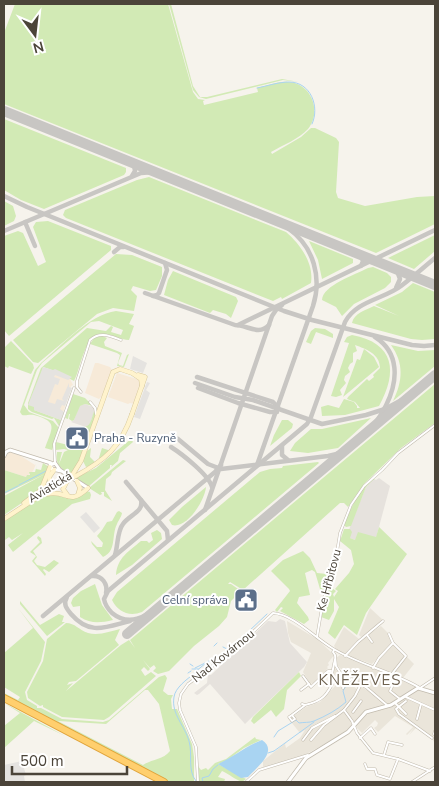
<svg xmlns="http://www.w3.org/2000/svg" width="439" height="786" font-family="'Nunito Sans',sans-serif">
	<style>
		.residential { fill: #eae5da }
		.commercial { fill: #f7ead8 }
		.industrial { fill: #e6e2dd }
		.green { fill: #d2eab5; fill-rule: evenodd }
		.parking { fill: #e5e3e0 }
		.water { fill: #a9d4f2 }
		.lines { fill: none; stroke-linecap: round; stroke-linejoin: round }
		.stream { stroke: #a9d4f2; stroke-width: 1 }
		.taxiway { stroke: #c8c6c3; stroke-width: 4.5 }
		.runway { stroke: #c8c6c3; stroke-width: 10 }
		.minor-casing { stroke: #c2bbae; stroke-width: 3 }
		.tertiary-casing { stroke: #c2bbae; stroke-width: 4.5 }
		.secondary-casing { stroke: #d6c79b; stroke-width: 5 }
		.motorway-casing { stroke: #e0a43c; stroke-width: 8 }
		.minor { stroke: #fff; stroke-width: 2 }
		.tertiary { stroke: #fff; stroke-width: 3 }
		.secondary { stroke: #fff3cd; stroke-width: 4 }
		.motorway { stroke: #ffcf6e; stroke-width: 6 }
		.secondary-bridge-casing { stroke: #d6c79b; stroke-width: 5; stroke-linecap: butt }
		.secondary-bridge { stroke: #fff3cd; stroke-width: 4 }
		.labels { text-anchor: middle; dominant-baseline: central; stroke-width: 4; stroke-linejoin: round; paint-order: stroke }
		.service-label { font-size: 12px; fill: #4e5e75; stroke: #fff; text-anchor: start }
		.street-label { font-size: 12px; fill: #4b4439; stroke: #fff }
		.quarter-label { font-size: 15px; letter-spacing: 1px; fill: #6e6250; stroke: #fff }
	</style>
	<rect width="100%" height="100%" fill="#f6f3ec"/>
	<g class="residential">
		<path d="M370,608L383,620L366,634L361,637L359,635Z"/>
		<path d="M287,621L317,639L334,655L328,663L329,665L327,667L328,668L314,684L310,683L303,672L311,653L291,642L288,633Z"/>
		<path d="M381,626L388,633L392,643L372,664L346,655L360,640Z"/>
		<path d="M344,627L359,639L345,654L336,649L334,646Z"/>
		<path d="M393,644L405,656L391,673L374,666Z"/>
		<path d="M340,655L415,686L416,688L405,696L408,697L419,689L435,695V744L431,736L417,727L409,735L414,728L407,735L406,734L413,727L395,716L378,732L374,728L377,726L378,723L375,720L362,733L356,727L345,736L343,734L299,758L260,768L263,767V761L288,741L285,744L286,748L300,738L305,730L300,733L292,723L296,720L294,716L306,707L320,702L337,684V680L332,674L334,667L347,685L350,684L357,689L356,692L358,693L361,687L369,691L370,690L357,680L343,675L341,673L343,671L338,666L337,661L336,658Z"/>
		<path d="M406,656L414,664L403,678L392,674Z"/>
	</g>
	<g class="commercial">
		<path d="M95,363H98L110,367L112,370L102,396L99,399L85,393Z"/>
		<path d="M41,368L71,375L70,379L73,385L71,386L61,420L34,410Z"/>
		<path d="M117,373L140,380L142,384L134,404L130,403L128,404L108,397Z"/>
		<path d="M9,452L21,456L35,465L36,464L33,471L26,477L4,470V459Z"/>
	</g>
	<g class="industrial">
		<path d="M85,404L93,407L95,409L90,424L86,427L71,422L74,420L79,406Z"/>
		<path d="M379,478L390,486L376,538L355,540L350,538L349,530L351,524L366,487L373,480H376Z"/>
		<path d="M280,619L285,621L290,643L307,662L304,667L245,724L210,684L199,694L197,695L194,693L207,683L208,675H211L268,621L276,622Z"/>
	</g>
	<g class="green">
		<path d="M15,4H168L193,92L198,99L205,100L203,101L204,105L258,92L257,88C267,86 278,81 288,82C312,83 322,112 308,129C299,139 283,145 271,152L272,154L301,137L311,128H315L336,138L339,142L336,192L338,198L365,206L417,197L435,196V224L376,253L4,104V33Z"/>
		<path d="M169,4H171L193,86L200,97H207L282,79L299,82L283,80L206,99L199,97L193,90Z"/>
		<path d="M4,119L126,168V172L124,175L44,209L21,200L4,190Z"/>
		<path d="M149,177L286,232C300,244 314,263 311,283L282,299L281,297L273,301L66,218L63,215L65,210L137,180Z"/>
		<path d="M4,201L13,206L16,216L14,221L4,226Z"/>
		<path d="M48,221L111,246V250L9,336L4,330V236L18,231L23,233L38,266L46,262L33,227L36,222Z"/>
		<path d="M435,235V251L414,269L388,258Z"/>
		<path d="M309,241L353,259V263L322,279L318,260Z"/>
		<path d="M116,254L132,255L162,267V276L156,290L150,291L133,286L131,290L137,296L134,311L113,308L97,314L38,363L33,362L13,340Z"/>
		<path d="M373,267L387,273L391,277V282L385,288L354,304L342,316L336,307L322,300C323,285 355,275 368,268Z"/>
		<path d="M173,271L236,297L238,301L231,318L226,314L213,310L210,313L164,295L168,280Z"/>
		<path d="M413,283L435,292V339L422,340L411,339L352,323C354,313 366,310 374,306L399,316L375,305L402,292Z"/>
		<path d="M116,311L134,314L129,324L134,326L129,340C120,340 109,332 99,334C84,337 80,371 74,381L55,371L52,373V370L43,367L34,410L61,420L59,426L54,418L52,419L32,412L28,409V403L41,368L87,328L106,331L111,326L113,327L111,332L121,335L123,330L99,321L91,322L42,363L37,370L24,405L29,412L53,421L59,428L52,450L45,448C52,428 59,422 34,415C29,414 26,416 22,415L20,412L35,370L41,363C61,346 90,314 116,311Z"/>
		<path d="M315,328L325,329L333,334V338L316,332L311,344L306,342L311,331Z"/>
		<path d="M352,335C395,343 398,372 379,406L345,415L322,416L321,407L328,405L339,408L344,399L354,402L357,406V408H360L355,402L347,399L348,397L367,379L369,381L374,377L373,375L380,368C380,354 366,349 355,345L357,351L353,353V362L350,364L348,368L350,372L345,376L344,380L346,383L340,390L342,395L336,397L331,396L349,343L344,342L347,337Z"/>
		<path d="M102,336L107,338L104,342L105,346L122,353L118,363L119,365L123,366L127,355L129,354L124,367L117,366L120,355L117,353L90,344L94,338Z"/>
		<path d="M11,341L33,364L34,368L31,374L9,366L8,368L4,366V348Z"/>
		<path d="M391,345L418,351L435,350V366L393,401C403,381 404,363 391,345Z"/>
		<path d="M364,349L374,357L379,367L343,397L357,359L360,360Z"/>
		<path d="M435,384V423L401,448L364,484L348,507L344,503H340L243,590L230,582L228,584H231L241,591L231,601L227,617L219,626L194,646L169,671L158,674L153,671L156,668L154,665L150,668L143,660L150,669L148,671L144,667L141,670L145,676L151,672L156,676L109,717L104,720L62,717L43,707V705L40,706L28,698L27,692L43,661L47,639L66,623C75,623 79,630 88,633C99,636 111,631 120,629L115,640L119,645L76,681L69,682L67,685L73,683L66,691L121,645L129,640L135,648L130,640Z"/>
		<path d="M73,394L85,398L93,406L85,404L80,406L74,420L72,421L69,419L70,414H69L68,419L65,418Z"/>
		<path d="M95,409V416L78,465L70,474C60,468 55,464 57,452H62L59,464L64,452L68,450L64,449L56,450V442L76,447L80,434L84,436L86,431L83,427C92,427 91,417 95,409Z"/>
		<path d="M371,418L338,448L308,453L290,451L295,443L311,429H322Z"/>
		<path d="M282,420H288L293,424L292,428L270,446L274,435Z"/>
		<path d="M131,439L133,442L120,453L118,461L111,467L112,465H110V468L89,486L75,478L96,468Z"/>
		<path d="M91,448L90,457L95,462L98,461L102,448L108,450L109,452C103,458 94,465 86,467L83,461L87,451Z"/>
		<path d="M123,460L126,461L112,472L111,475L106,479L105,490L112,501L104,496V492H101L102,494L100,495L89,488Z"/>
		<path d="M43,463L49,467V471L38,492L4,515V496L45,474L4,494V470L26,477L27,475H30L29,472H35L37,465L36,469L41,470Z"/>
		<path d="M319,463L142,612C129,617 118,612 112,600L117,592L260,472L270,469L282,468L283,466L318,462Z"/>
		<path d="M373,479L376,480H373L366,487L351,526L346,527L344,525C351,508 358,491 373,479Z"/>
		<path d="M206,487C205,500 187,529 172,525L169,520L182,507Z"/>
		<path d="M86,491L90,492L91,495L90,499L72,504L13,552L8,545L23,533L12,540L9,537L5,540L4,539V521L28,505L48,494H52L67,498Z"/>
		<path d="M119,511L122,513C121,518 119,519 117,524C111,536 117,551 103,557L92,544L91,541L97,547H102L103,543L97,536L102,530L107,522L112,521L117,512Z"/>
		<path d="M379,527L407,554L366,613L357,635L344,625L335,639L328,633L339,607L334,599V611L329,620L321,617L329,586L336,591L333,594L334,597L338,591L335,589L349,573L354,564L351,550L340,541L344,529H350L352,532L350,538L355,540L358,532L376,537Z"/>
		<path d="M157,530L161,533L162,539L132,565L116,575C117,558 129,551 141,541H147L149,543L153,540L151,533Z"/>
		<path d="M38,536L41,538L42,543L33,551L37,557L34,561L37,565L45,567L54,560L59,563L49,572L44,569L43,570L46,574L45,576L32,561L36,556L30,552L40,542L37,538Z"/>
		<path d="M303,551L310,558L317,573L327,574L325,590L320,589L315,572L312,570L305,573L310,595L299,597L297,603L308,617L309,620L304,624L280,611L283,608L281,607L277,612L275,610L290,591L289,589L271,571L283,560Z"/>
		<path d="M95,584L102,605L113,620C100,623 91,624 80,617V606L73,607L71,603L73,598L81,591Z"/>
		<path d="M20,601L40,625L59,614L64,616L62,622H65L47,636L20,604Z"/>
		<path d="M18,608L45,642L41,661L25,692L27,700L37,706V708H41L62,719L103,722L109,720L159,677L165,675L167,678L163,691L168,695H173L171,699L172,709H177L192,744L194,757V782H168L4,696V693L18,700L20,697L4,687V653L33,628ZM145,690H148L159,704L170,751C163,760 152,759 143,765L58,721L106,724Z"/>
		<path d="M299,672L301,676L287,690L284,709L276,717L271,710L254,724L251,721L253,717Z"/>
		<path d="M4,703L65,736L34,721L4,748V726L20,713Z"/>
		<path d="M255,737L256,739L261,740L244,748L226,761L218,764L246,779L242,782C236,780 229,774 222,771L218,777L225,779L224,782H199L198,766L201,770L206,768L208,770L215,763L226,759Z"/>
	</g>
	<g class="parking">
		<path d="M133,356L147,363L143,373L130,369Z"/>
		<path d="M43,367L53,370L55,369L72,377L68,380L55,375L54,377L60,379L58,385L55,384L48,402L55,404L57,399L64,401L62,399L69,383V387L72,388L65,406L62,405L60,409L64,412L61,420L34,410V407L28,405Z"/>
		<path d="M147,382L150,383L146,390L150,393L140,419L134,417Z"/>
		<path d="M86,512L100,528L94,533L80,517Z"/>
		<path d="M22,761L26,775L24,776L25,782H4V765Z"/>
	</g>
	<path class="water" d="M262,740C279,751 256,768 248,777L241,778L218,764C232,758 246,746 262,740Z"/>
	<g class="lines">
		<g class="stream">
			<path d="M257,88C267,86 279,82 289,82C311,82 320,107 312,124"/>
			<path d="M19,485L46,471"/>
			<path d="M4,493L18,486"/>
			<path d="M214,646L217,643"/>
			<path d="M223,647L229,650"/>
			<path d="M190,664L193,666"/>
			<path d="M195,668L227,652L267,614"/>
			<path d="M192,669H198"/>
			<path d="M195,672L206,663"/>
			<path d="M188,673L191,671"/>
			<path d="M194,674C187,679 175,688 174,697C171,714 185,726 189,741C193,755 187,770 196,781"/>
			<path d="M274,737L278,731L296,720L299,723C304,722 309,723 314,721C326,716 337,710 346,702L343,691L347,684L351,682"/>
			<path d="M268,753L274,751L314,722"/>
			<path d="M203,782L202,778L209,776L213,769L218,765"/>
		</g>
		<g class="taxiway">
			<path d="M120,158L134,165L135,171L132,176"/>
			<path d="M4,196L27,207L284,311L312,320L412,345L424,346L435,345"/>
			<path d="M25,222L35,246"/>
			<path d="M4,231L141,173L154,172L172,179"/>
			<path d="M346,249L361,256L363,261L361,266"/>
			<path d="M114,252L120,247H124"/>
			<path d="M371,262H378L397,271L400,279L396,288"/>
			<path d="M145,293L235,325C247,325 259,336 269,325"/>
			<path d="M153,296L157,295L159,293L167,270L165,263"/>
			<path d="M238,325L435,230"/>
			<path d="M197,377L273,402L278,407"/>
			<path d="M195,383L235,397L253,400L322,424L366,415L385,409L409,396L429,380"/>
			<path d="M198,388L238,403L270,412H277"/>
			<path d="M178,439L208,464L221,469L328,456C371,449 424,368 375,337"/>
			<path d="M282,446V455L288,460"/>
			<path d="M171,447C182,454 209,475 212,487"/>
			<path d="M257,465L313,306C322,278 314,247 289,229C281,222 271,219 261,215"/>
			<path d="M126,482L167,531L168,540"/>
			<path d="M205,510L272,316L276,310L282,305"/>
			<path d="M115,555C118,546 117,531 123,524C129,515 144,512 141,500"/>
			<path d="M92,576C102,575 108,584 106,593"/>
			<path d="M67,597C63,604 66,608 71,614C90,636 106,627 130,621"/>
			<path d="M160,605C146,617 129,627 112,613C108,609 105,605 104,599L108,591L307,424L311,417L345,322C356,301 384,299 401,286C413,277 424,267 435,258"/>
			<path d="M43,616L215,472L221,465"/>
		</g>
		<g class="runway">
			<path d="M4,111L435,285"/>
			<path d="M127,634L435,375"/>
		</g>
		<g class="minor-casing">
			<g id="minor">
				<path d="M81,392L77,387V381L90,340C100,331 110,336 121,340"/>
				<path d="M90,402L95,408L96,414"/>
				<path d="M55,462L54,444L74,388"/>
				<path d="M389,634L393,643L406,656L391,675"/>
				<path d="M367,635L372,642"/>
				<path d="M317,637L323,601L336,558L340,533L351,505L364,486L382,470L398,453L435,425"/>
				<path d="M334,650L333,652L335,655L336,666L346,682H337L332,674L335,659"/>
				<path d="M345,656L358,642L383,621"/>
				<path d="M373,668L379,658L393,643"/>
				<path d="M303,676L311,687L328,671H331"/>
				<path d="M396,678L390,691L400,699"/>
				<path d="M343,688L346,682L352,679L367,688L388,706"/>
				<path d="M301,690L309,684"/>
				<path d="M406,697L435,710"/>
				<path d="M406,701L396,709L399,714L432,738"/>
				<path d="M395,703L406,714"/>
				<path d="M302,704L305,705C323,701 327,695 335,679"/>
				<path d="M344,710L352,721L357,733L373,753L398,759L430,771"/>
				<path d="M353,712L361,701"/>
				<path d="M292,715L289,717L292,721L295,719L292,715L304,706"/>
				<path d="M417,719L421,704"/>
				<path d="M434,734L435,731"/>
				<path d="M360,738L371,728L375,734"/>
				<path d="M303,740L312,728L335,716"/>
				<path d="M311,740L324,725L344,710L355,696L361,684"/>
				<path d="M384,755L388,742L402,745"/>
				<path d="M365,764L367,769H375L377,775L390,779L398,759"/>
				<path d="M198,782L196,747L180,710L179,703L181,694L188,684L233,651L273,613C293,614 315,638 332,648C359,665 392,671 420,688L435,678"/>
				<path d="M246,782L259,770L308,755"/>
				<path d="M412,782L435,767"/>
			</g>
		</g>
		<g class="tertiary-casing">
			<g id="tertiary">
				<path d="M4,456L6,452L10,450L51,463"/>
				<path d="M61,471L52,469L50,465L55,463L60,470L88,488"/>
				<path d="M288,782L306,758L348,732L366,712L391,705L418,688L435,693"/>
			</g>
		</g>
		<g class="secondary-casing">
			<g id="secondary">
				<path d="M132,414L145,377L138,375"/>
				<path d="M54,470L49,477L50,481L54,483L63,480"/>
				<path d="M73,474L81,461L113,372L120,369L132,373L141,379L142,386"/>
				<path d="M76,476C105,460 121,447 132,414"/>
				<path d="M67,481L63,489L68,496"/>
				<path d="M77,481L80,488L78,495"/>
				<path d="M47,494C67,489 68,507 88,488"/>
				<path d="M24,503L41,490L50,467"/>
				<path d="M4,519L44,493L68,480"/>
			</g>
		</g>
		<g class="motorway-casing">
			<path id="motorway" d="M4,698L164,782"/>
		</g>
		<use href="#minor" class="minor"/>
		<use href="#tertiary" class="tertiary"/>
		<use href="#secondary" class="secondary"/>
		<use href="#motorway" class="motorway"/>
		<g class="secondary-bridge-casing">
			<g id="secondary-bridge">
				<path d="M68,477L73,474"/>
				<path d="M68,480L76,476"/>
			</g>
		</g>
		<use href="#secondary-bridge" class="secondary-bridge"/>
	</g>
	<defs>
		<g id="civic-square" transform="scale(1.25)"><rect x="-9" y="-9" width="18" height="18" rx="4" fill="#5c6f8a" stroke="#fff"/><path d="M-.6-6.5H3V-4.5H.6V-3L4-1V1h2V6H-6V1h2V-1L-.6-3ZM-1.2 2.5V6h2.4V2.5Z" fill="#fff"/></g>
	</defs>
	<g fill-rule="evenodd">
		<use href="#civic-square" x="77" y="438"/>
		<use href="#civic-square" x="246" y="600"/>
	</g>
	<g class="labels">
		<g class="service-label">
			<text x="94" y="438">Praha - Ruzyně</text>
			<text x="228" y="600" text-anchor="end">Celní správa</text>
		</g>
		<g class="street-label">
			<text transform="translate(50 487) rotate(-31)">Aviatická</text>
			<text transform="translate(329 580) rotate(-75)">Ke Hřbitovu</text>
			<text transform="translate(223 656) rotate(-39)">Nad Kovárnou</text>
		</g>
		<g class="quarter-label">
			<text x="360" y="680">KNĚŽEVES</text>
		</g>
	</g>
	<rect width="439" height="786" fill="none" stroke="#4b4439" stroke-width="10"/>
	<g transform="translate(35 35) rotate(165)" stroke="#ffffff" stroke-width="4" paint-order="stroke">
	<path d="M0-4L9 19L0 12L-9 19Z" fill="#4b4439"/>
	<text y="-8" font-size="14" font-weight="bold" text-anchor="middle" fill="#4b4439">N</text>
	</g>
	<path d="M12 766v8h115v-8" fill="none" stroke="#4b4439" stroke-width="2.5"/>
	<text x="20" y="766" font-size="15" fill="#4b4439" stroke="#ffffff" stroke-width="4" paint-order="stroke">500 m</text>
</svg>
